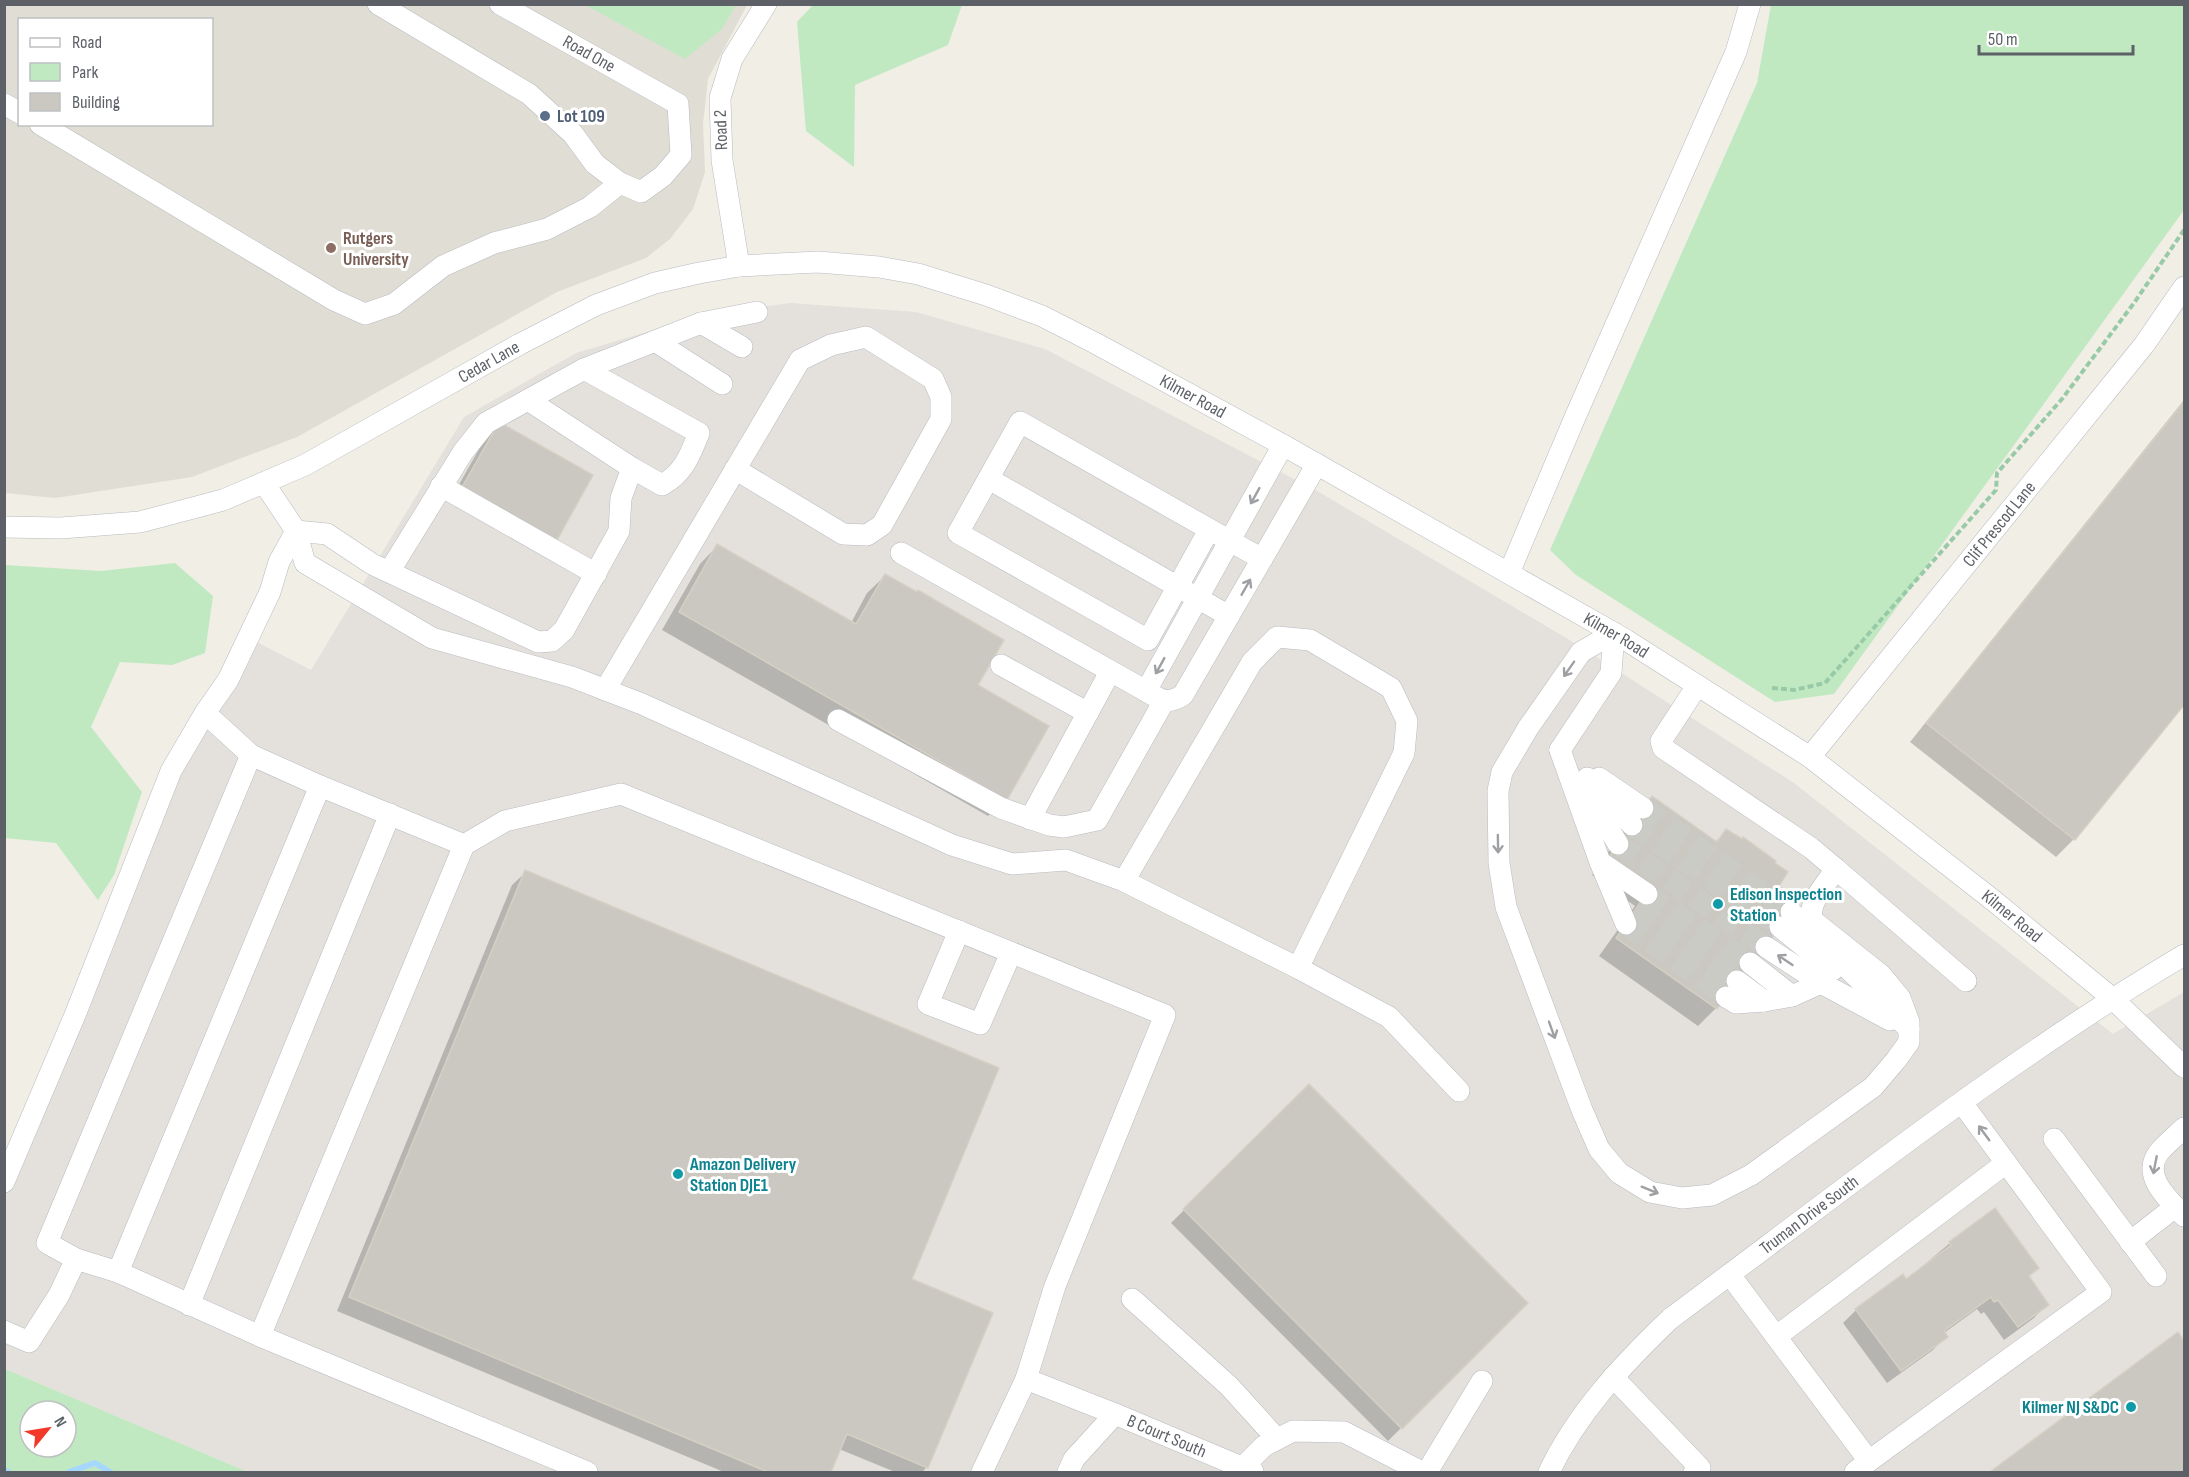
<svg xmlns="http://www.w3.org/2000/svg" width="2189" height="1477" font-family="'Sofia Sans Condensed',sans-serif">
	<style>
		.industrial { fill: #e4e1dd }
		.education { fill: #e0ddd4; fill-rule: evenodd }
		.green { fill: #c1e9c1; fill-rule: evenodd }
		.shadow { fill: #0003 }
		.lines { fill: none; stroke-linecap: round; stroke-linejoin: round }
		.stream { stroke: #a6d8ff; stroke-width: 6 }
		.building { fill: #cbc8c2; stroke: #d5d0c3; stroke-width: 1.5 }
		.minor-tunnel { stroke: #cbcbc6; stroke-width: 21; stroke-dasharray: 21 10; stroke-linecap: butt }
		.minor-casing { stroke: #b8bbc0; stroke-width: 22 }
		.path { stroke: #99caa8; stroke-width: 4; stroke-dasharray: 6 3; stroke-linecap: butt }
		.minor { stroke: #fff; stroke-width: 21 }
		.oneway { stroke: #9ea0a4 }
		.service-dot { fill: #5c6f8a; stroke: #fff; stroke-width: 2 }
		.education-dot { fill: #8d6e63; stroke: #fff; stroke-width: 2 }
		.culture-dot { fill: #0f9aa8; stroke: #fff; stroke-width: 2 }
		.labels { text-anchor: middle; dominant-baseline: central; stroke-width: 6; stroke-linejoin: round; paint-order: stroke }
		.street-label { font-size: 18px; fill: #5d6167; stroke: #fff }
		.service-label { font-size: 18px; font-weight: bold; fill: #4e5e75; stroke: #fff; text-anchor: start }
		.education-label { font-size: 18px; font-weight: bold; fill: #785e54; stroke: #fff; text-anchor: start }
		.culture-label { font-size: 18px; font-weight: bold; fill: #0d838f; stroke: #fff; text-anchor: start }
	</style>
	<rect width="100%" height="100%" fill="#f0eee5"/>
	<path class="industrial" d="M790,303L916,312L1045,349L1319,492L1568,639L1794,783L2113,1034L2184,992V1472H248L5,1369V1169L163,788L247,637L311,670L464,417L576,353L704,315Z"/>
	<path class="education" d="M5,5H747L708,79L703,124L705,172L693,209L670,239L646,258L557,292L297,437L192,477L55,498L5,493ZM20,20H212V124H20Z"/>
	<g class="green">
		<path d="M585,5H736L722,29L685,59Z"/>
		<path d="M813,5H962L948,45L855,85L854,167L806,131L797,22Z"/>
		<path d="M1771,5H2184V210L1834,694L1775,702L1576,575L1550,550L1757,83Z"/>
		<path d="M175,563L213,596L205,653L172,665L120,662L91,727L142,792L114,875L98,900L56,843L5,838V565L101,571Z"/>
		<path d="M5,1369L248,1472H5ZM30,1411H66V1447H30Z"/>
	</g>
	<g class="shadow">
		<path d="M2184,400V703L2074,839L2056,857L1910,742Z"/>
		<path d="M499,424L591,476L449,502L486,437Z"/>
		<path d="M717,546L851,623L867,593L885,576L976,686L1006,799L988,816L662,630L700,564Z"/>
		<path d="M1634,815L1715,842L1727,831L1772,863L1777,886L1739,975L1716,1008L1698,1026L1599,956L1635,906L1592,875Z"/>
		<path d="M526,872L910,1280L927,1467L922,1472H895L839,1449L829,1472H724L337,1311L512,885Z"/>
		<path d="M1309,1086L1526,1303L1388,1441L1171,1223Z"/>
		<path d="M1994,1210L2028,1277L2047,1304L2034,1318L2004,1340L1984,1312L1981,1314L1977,1309L1944,1333L1946,1336L1933,1350L1887,1383L1843,1323L1856,1310L1905,1281L1950,1243Z"/>
		<path d="M2178,1334L2184,1344V1472H1993Z"/>
	</g>
	<g class="lines">
		<g class="stream">
			<path d="M4,1470L8,1472"/>
			<path d="M69,1472L95,1463L110,1472"/>
		</g>
	</g>
	<g class="building">
		<path d="M2184,402V705L2075,840L1926,723Z"/>
		<path d="M499,422L593,475L556,542L461,489Z"/>
		<path d="M717,544L856,624L885,574L917,592L918,590L1004,640L978,685L1049,726L1007,800L679,612Z"/>
		<path d="M1652,796L1717,842L1726,829L1742,839L1743,837L1776,861L1775,863L1788,872L1779,886L1799,900L1757,959L1754,957L1717,1009L1616,938L1651,887L1609,857Z"/>
		<path d="M525,870L999,1068L912,1279L993,1313L928,1468L847,1434L831,1472H768L349,1297Z"/>
		<path d="M1309,1084L1528,1303L1402,1429L1183,1209Z"/>
		<path d="M1995,1208L2039,1268L2029,1276L2049,1305L2018,1327L1998,1300L1994,1302L1991,1297L1944,1331L1948,1337L1901,1371L1855,1309L1903,1274L1906,1279L1951,1245L1949,1242Z"/>
		<path d="M2178,1332L2184,1341V1472H1990Z"/>
	</g>
	<g class="lines">
		<g class="minor-tunnel">
			<path d="M1643,808L1791,912"/>
			<path d="M1632,825L1780,927"/>
			<path d="M1618,844L1766,947"/>
			<path d="M1647,894L1750,963"/>
			<path d="M1636,909L1737,981"/>
			<path d="M1626,924L1726,997"/>
		</g>
		<g class="minor-casing">
			<g id="minor">
				<path d="M378,4L529,94L573,134L595,164L620,183L641,192L663,176L681,155L678,104L500,4"/>
				<path d="M4,104L20,113"/>
				<path d="M40,124L334,300L365,314L394,304L443,266L494,243L547,229L590,207L620,183"/>
				<path d="M739,266L722,160L720,98L732,59L766,4"/>
				<path d="M701,323L742,347"/>
				<path d="M655,341L722,384"/>
				<path d="M584,369L701,323L757,312"/>
				<path d="M528,400L632,468"/>
				<path d="M1283,445L1146,691C1161,700 1167,705 1183,695L1317,464"/>
				<path d="M989,479L1229,616"/>
				<path d="M264,483L296,531L305,563L432,638L572,677L642,704L952,845L1012,864L1066,860L1124,881L1252,662L1277,637L1310,640L1391,688L1407,721L1404,753L1298,968L1124,881"/>
				<path d="M441,486L596,574"/>
				<path id="s1" d="M4,527L61,528L140,522L223,500L305,465L520,344L596,305L655,283L699,273L739,266L818,262L879,267L918,274L986,295L1042,316L1095,343L1283,445L1626,640L1810,757L1994,901L2112,998L2184,1067"/>
				<path d="M1209,530L1148,640L958,533L1020,422L1262,559"/>
				<path d="M296,531L327,534L372,564L538,642L552,641L564,630L619,531L621,498L632,468L662,485C684,473 690,455 699,433L584,369L486,423L463,452L389,572"/>
				<path d="M901,553L1146,691"/>
				<path d="M1509,573L1576,415L1736,52L1750,4"/>
				<path d="M1614,633L1581,652L1528,728L1502,772L1498,791L1499,863L1506,907L1582,1110L1599,1149L1619,1173L1650,1192L1682,1198L1712,1195L1751,1175L1873,1087L1896,1060L1909,1042V1022L1900,998L1881,975L1812,920C1808,902 1826,884 1836,869L1811,848L1663,748L1661,741L1697,686"/>
				<path d="M1001,665L1088,713"/>
				<path d="M605,690L800,360L831,345L866,337L933,379L941,397V419L882,525L867,535L843,534L735,469"/>
				<path d="M205,713L251,755L320,786"/>
				<path d="M838,720L1001,808L1049,825L1064,827L1097,820L1164,701"/>
				<path d="M1560,750L1600,862L1647,894"/>
				<path d="M1560,750L1611,673L1614,633"/>
				<path id="s2" d="M1810,757L2144,345L2184,287"/>
				<path d="M1587,778L1632,825"/>
				<path d="M1599,778L1643,808"/>
				<path d="M1582,786L1618,844"/>
				<path d="M1030,819L1110,672"/>
				<path d="M1600,862L1626,924"/>
				<path d="M1836,869L1966,981"/>
				<path d="M1791,912L1909,1029"/>
				<path d="M1780,927L1833,970"/>
				<path d="M959,931L928,1004L980,1024L1011,953"/>
				<path d="M1766,947L1821,983L1890,1020"/>
				<path d="M1750,963L1792,996L1821,983"/>
				<path d="M1298,968L1389,1017L1459,1091"/>
				<path d="M1737,981L1764,1001L1792,996"/>
				<path d="M1726,997L1736,1003L1764,1001"/>
				<path d="M2184,1128C2177,1135 2167,1143 2160,1151C2140,1175 2168,1199 2184,1216"/>
				<path d="M2054,1139L2156,1276"/>
				<path d="M4,1182L75,1015L171,771L205,713L228,680L270,592L279,562L296,531"/>
				<path d="M2130,1242L2175,1207"/>
				<path d="M76,1259L118,1272"/>
				<path d="M1730,1275L1869,1461L1855,1472"/>
				<path d="M1132,1299L1229,1386L1277,1439"/>
				<path d="M189,1305L390,814"/>
				<path d="M4,1331L29,1342L59,1295L76,1259L47,1243L251,755"/>
				<path d="M260,1336L464,845"/>
				<path d="M1777,1336L2006,1163"/>
				<path d="M1613,1377L1700,1468L1694,1472"/>
				<path id="s3" d="M1026,1379L1115,1414L1253,1472"/>
				<path d="M1869,1461L2101,1292L1962,1103"/>
				<path d="M1242,1468L1264,1446L1293,1431L1344,1432L1422,1472"/>
				<path d="M587,1472L260,1336L118,1272L320,786L464,845L505,821L621,794L1165,1015L1055,1286L1026,1379L982,1472"/>
				<path d="M1068,1472L1074,1459L1115,1414"/>
				<path d="M1427,1472L1482,1381"/>
				<path id="s4" d="M1549,1472C1577,1413 1623,1364 1670,1319C1838,1194 2004,1062 2184,955"/>
			</g>
		</g>
		<path class="path" d="M1772,688L1794,690L1825,683L1996,490L1997,473L2062,399L2134,303L2184,230"/>
		<use href="#minor" class="minor"/>
	</g>
	<defs><path id="oneway-shaft" d="M-6 0H5M1.5-3L5.5 0L1.5 3" fill="none" stroke-width="1.6" stroke-linecap="round" stroke-linejoin="round" transform="scale(1.5)"/></defs>
	<g class="oneway">
		<use href="#oneway-shaft" transform="translate(1255 496) rotate(119)"/>
		<use href="#oneway-shaft" transform="translate(1246 587) rotate(-60)"/>
		<use href="#oneway-shaft" transform="translate(1160 666) rotate(119)"/>
		<use href="#oneway-shaft" transform="translate(1569 669) rotate(125)"/>
		<use href="#oneway-shaft" transform="translate(1498 844) rotate(89)"/>
		<use href="#oneway-shaft" transform="translate(1785 960) rotate(-146)"/>
		<use href="#oneway-shaft" transform="translate(1552 1030) rotate(70)"/>
		<use href="#oneway-shaft" transform="translate(1984 1133) rotate(-126)"/>
		<use href="#oneway-shaft" transform="translate(2155 1165) rotate(101)"/>
		<use href="#oneway-shaft" transform="translate(1650 1190) rotate(22)"/>
	</g>
	<circle class="service-dot" cx="545" cy="116" r="6"/>
	<circle class="education-dot" cx="331" cy="248" r="6"/>
	<g class="culture-dot">
		<circle cx="1718" cy="904" r="6"/>
		<circle cx="678" cy="1174" r="6"/>
		<circle cx="2131" cy="1407" r="6"/>
	</g>
	<g class="labels">
		<g class="street-label">
			<text transform="translate(589 54) rotate(29)">Road One</text>
			<text transform="translate(721 130) rotate(-92)">Road 2</text>
			<text stroke="none"><textPath href="#s1" startOffset="522">Cedar Lane</textPath></text>
			<text stroke="none"><textPath href="#s1" startOffset="1274">Kilmer Road</textPath></text>
			<text stroke="none"><textPath href="#s2" startOffset="300">Clif Prescod Lane</textPath></text>
			<text stroke="none"><textPath href="#s1" startOffset="1760">Kilmer Road</textPath></text>
			<text stroke="none"><textPath href="#s1" startOffset="2246">Kilmer Road</textPath></text>
			<text stroke="none"><textPath href="#s4" startOffset="370">Truman Drive South</textPath></text>
			<text stroke="none"><textPath href="#s3" startOffset="152">B Court South</textPath></text>
		</g>
		<g class="service-label">
			<text x="557" y="116">Lot 109</text>
		</g>
		<g class="education-label">
			<text x="343" y="238">Rutgers<tspan x="343" dy="21">University</tspan></text>
		</g>
		<g class="culture-label">
			<text x="1730" y="894">Edison Inspection<tspan x="1730" dy="21">Station</tspan></text>
			<text x="690" y="1164">Amazon Delivery<tspan x="690" dy="21">Station DJE1</tspan></text>
			<text x="2119" y="1407" text-anchor="end">Kilmer NJ S&amp;DC</text>
		</g>
	</g>
	<rect width="2189" height="1477" fill="none" stroke="#5d6167" stroke-width="12"/>
	<rect x="18" y="18" width="195" height="108" fill="#ffffff" stroke="#bec0c2" stroke-width="1.5"/>
	<rect x="30" y="38" width="30" height="9" fill="#ffffff" stroke="#bec0c2" stroke-width="1.5"/>
	<text x="72" y="48" font-size="18" fill="#5d6167">Road</text>
	<rect x="30" y="63" width="30" height="18" fill="#c1e9c1" stroke="#bec0c2" stroke-width="1.5"/>
	<text x="72" y="78" font-size="18" fill="#5d6167">Park</text>
	<rect x="30" y="93" width="30" height="18" fill="#cbc8c2" stroke="#bec0c2" stroke-width="1.5"/>
	<text x="72" y="108" font-size="18" fill="#5d6167">Building</text>
	<g transform="translate(48 1429) rotate(60)"><circle r="28" fill="#ffffff" stroke="#bec0c2" stroke-width="1.5"/>
	<path d="M0-4.5L10 22L0 15L-10 22Z" fill="#f23929"/>
	<text y="-9" font-size="16" font-weight="bold" text-anchor="middle" fill="#5d6167">N</text>
	</g>
	<path d="M1979 45v9h154v-9" fill="none" stroke="#5d6167" stroke-width="3"/>
	<text x="1988" y="45" font-size="18" fill="#5d6167" stroke="#ffffff" stroke-width="4.5" paint-order="stroke">50 m</text>
</svg>
